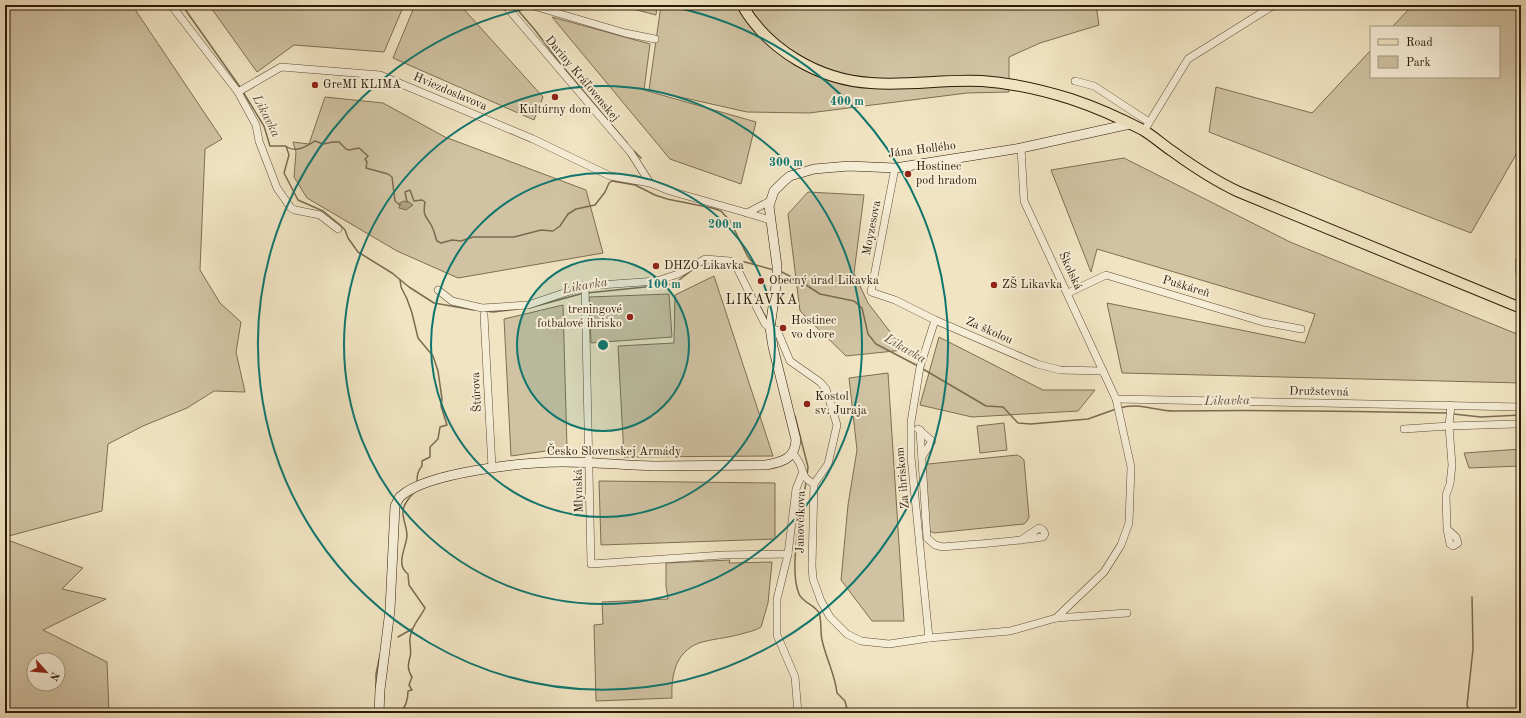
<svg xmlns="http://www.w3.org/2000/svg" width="1526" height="718" font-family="'Old Standard TT',serif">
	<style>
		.green { fill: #d0c2a2; stroke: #7e6e54; fill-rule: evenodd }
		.water { fill: #aea082; stroke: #7a6b50 }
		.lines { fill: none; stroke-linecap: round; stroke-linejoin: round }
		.stream { stroke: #7a6b50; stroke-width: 1.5 }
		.street-casing { stroke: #5d4d35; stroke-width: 8 }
		.secondary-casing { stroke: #2c1b06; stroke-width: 10 }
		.primary-casing { stroke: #2c1b06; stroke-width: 12 }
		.street { stroke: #f6edd7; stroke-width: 7 }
		.secondary { stroke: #f6edd7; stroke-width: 9 }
		.primary { stroke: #f1e4c2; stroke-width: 10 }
		.ring { fill: none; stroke: #0f766e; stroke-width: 2 }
		.poi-dot { fill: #8f2418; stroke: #f6edd7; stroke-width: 1.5 }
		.labels { text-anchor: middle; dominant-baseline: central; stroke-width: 4; stroke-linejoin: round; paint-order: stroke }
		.street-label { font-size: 12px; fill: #2c1b06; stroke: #f6edd7 }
		.poi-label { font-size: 12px; fill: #2c1b06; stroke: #f6edd7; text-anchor: start }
		.water-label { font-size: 13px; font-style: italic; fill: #605038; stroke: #f6edd7 }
		.quarter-label { font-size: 14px; letter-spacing: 1px; fill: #2c1b06; stroke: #f6edd7 }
		.centre { fill: #0f766e; stroke: #f6edd7; stroke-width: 2 }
		.ring-label { font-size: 12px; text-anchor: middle; font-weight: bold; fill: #0f766e; stroke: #f6edd7; stroke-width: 4; stroke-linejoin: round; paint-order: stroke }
	</style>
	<rect width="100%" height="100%" fill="#f1e4c2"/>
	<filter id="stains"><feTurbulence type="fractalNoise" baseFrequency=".005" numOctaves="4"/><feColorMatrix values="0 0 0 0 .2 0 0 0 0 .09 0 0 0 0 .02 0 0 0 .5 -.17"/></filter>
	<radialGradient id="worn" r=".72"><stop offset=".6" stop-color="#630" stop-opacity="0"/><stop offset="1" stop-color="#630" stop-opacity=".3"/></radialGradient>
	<g class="green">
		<path d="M5,5H132L222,139L205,149L200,270L220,303L241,322L236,352L245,392L214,391L187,408L143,426L108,444L102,511L5,537Z"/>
		<path d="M209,5H404L384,52L294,45L257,72Z"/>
		<path d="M415,5H460L543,97L534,120L393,58Z"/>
		<path d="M618,5H657L656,15Z"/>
		<path d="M661,5H1096L1099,25L1040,43L1009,57V92L967,93L809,113L747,112L649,90Z"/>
		<path d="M1410,5H1521V146L1471,233L1209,132L1216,87L1312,113L1371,50V77H1499V27H1392L1411,7Z"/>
		<path d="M552,17L650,44L644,90L756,122L741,184L670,159Z"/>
		<path d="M325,97L383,103L445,137L586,190L603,253L458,278L397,251L307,198L294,177L296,152L293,142L309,144Z"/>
		<path d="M1124,158L1290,242L1517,334L1521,341V383L1122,373L1107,303L1305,343L1315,314L1097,249L1091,272L1051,170Z"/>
		<path d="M808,192L864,195L854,273L868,303L904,350L846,356L800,311L788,214Z"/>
		<path d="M714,276L773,456L624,457L618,346L674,343L675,295Z"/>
		<path d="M669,294L672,337L591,343L589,297Z"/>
		<path d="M563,305L567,448L511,456L504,319Z"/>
		<path d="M939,337L1043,390H1095L1078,411L972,417L920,405Z"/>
		<path d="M888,373L904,621H872L841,580L848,505L857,450L849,378Z"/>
		<path d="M1004,423L1007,450L980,453L977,426Z"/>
		<path d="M1521,449V466L1469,468L1464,453Z"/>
		<path d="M1017,455L1021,457L1024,460L1029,517L1027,521L1024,524L934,533L930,531L928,527L924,466L928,464Z"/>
		<path d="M599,481L775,483V539L601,545Z"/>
		<path d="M5,539L83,568L62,589L106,599L43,630L107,662L109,713H5ZM34,660H58V684H34Z"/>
		<path d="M730,560L729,563L772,562L768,603L761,627C755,631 748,632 741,634C728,638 711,639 699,643C675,652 671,676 672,698L596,701L594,625L603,624L602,602L668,599L666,586V563Z"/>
	</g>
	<path class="water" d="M404,201L409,202L413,205L406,210L399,208L400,203Z"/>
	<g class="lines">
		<g class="stream">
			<path d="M182,5L240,87"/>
			<path d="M517,9L535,30L559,62L627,143"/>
			<path d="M243,92L264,126L270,146H286L289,155L284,173L298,200L323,211L339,224L345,230L348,238L358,252L392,273L409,287L434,303L474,310"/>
			<path d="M287,147C296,153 307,146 315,141L323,144L333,142H339L346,149L349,150L359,148L368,156L365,159L367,162L366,168L388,174L392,177L395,201L400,205"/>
			<path d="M634,151L641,158"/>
			<path d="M407,202L405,192L410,190L414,201L422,200L425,202C422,219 428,216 433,229C435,233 435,237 437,241L441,243L452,240L461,241L473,237H514L541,230L553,231L560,226L568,214L576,209L595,205L605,192L609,183L612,181L635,185L655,195L667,199L712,208L721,211L730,221L748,257L754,264"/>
			<path d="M733,263L745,262L774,270"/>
			<path d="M701,265L721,264"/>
			<path d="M780,271L803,283L820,294L854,301L862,308L868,334L876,344L918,366"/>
			<path d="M400,280L401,287L407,299L412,313L418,338L433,356L438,371L442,399L441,406L447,425L440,427L438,439L430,447V457L422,461V466C417,471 417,477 417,483"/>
			<path d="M587,293L674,284L692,270"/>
			<path d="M757,301L767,319"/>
			<path d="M529,308L584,293"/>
			<path d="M486,311L493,312L518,309"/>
			<path d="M923,369L986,406L1003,407L1018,423L1031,424L1088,419L1116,409"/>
			<path d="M1120,408C1137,402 1156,411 1174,411C1265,410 1356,411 1447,413"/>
			<path d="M1453,414L1481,417L1521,415"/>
			<path d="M795,416L808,467L807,476"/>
			<path d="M806,482C802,510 788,568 799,594C803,603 815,605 819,613C822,622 820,631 822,640C826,658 835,675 837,693L845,701L848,713"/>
			<path d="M398,637L412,629"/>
			<path d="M376,687V674L380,655"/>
			<path d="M400,713C406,707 408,700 408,691L412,690L409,685L412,677C407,669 408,665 410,657C412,651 409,644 410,638C411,626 420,618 425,608L409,585L408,574C395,565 406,548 407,536C407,527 402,518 403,510C404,504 410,496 415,492"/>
			<path d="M1471,713L1467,705L1473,649L1472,597"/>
		</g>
		<g class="street-casing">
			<g id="street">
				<path d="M171,5L238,92L256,125L259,141L277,188L291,208L295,210L320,215L338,229"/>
				<path d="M505,5L631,153L650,183"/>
				<path d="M530,5L625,33L655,39"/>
				<path d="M1075,81L1094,86L1149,122"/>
				<path d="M238,92L281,67L380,75L533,139L610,176L650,183L670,191L747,213L770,201"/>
				<path d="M1144,131L1188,59L1274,5"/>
				<path d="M1021,148L1024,201L1116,399L1131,467L1129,523L1121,545L1104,572L1056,618"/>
				<path d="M895,168L871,292L895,300L935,320L1037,364L1060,370L1103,371"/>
				<path d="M747,213L770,220"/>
				<path d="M1519,261L1521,293"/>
				<path d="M737,268L765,324L770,328L777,330L790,361L820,382L826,389L837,425L828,464L814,484"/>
				<path d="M585,286L657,281L678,274L705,259L730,261"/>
				<path d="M438,290L452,301L482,308L528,305L585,286L591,564L723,555L788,554L796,489L802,474"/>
				<path d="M1068,293L1106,275L1263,322L1301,329"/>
				<path d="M484,315L492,468"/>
				<path d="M1116,399L1521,407"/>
				<path d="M1451,405L1449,426L1516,424"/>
				<path d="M918,429L932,441L922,457"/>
				<path d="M1404,429L1449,426L1452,465L1450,484L1446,495L1447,529L1450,544L1453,546L1458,543L1456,537L1447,529"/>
				<path d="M920,430L927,538L935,545L943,547C976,544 1010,542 1043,537L1045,534L1043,530L1039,528L1021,540"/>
				<path d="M793,453C795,456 798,460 800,464C805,475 801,476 814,484L812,566L813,579L821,601L830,617L847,634L861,641L889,644L929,638L1010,631L1056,618L1127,613"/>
				<path d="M788,554L777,599V635L795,677L798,713"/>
				<path d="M929,638L911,457V422L920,367L935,320"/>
			</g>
		</g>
		<g class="secondary-casing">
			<path id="secondary" d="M379,713L380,690L390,610L395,506C397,503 398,498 401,496C428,472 526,462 563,462C593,462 623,465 654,466C691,466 729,465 766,465C782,462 795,459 796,440L773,347L770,328L777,278V266L769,206L774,191L784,181L790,176L814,169L849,166L895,168L1021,148L1130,124"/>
		</g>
		<g class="primary-casing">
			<path id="primary" d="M742,5C768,50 819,80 871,83C908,86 945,79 982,81C1013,83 1042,90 1071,99C1095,107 1120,118 1143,130C1153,136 1163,145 1172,151C1194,167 1215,181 1239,192L1521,308"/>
		</g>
		<use href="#street" class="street"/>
		<use href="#secondary" class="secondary"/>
		<use href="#primary" class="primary"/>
	</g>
	<circle cx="603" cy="345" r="86" fill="#0f766e" fill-opacity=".12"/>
	<g class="ring">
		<circle cx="603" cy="345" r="86"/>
		<circle cx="603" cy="345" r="172"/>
		<circle cx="603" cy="345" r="259"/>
		<path d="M663 5A345 345 0 1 1 543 5"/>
	</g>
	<g class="poi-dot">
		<circle cx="315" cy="85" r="4"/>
		<circle cx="555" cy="97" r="4"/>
		<circle cx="908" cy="174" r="4"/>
		<circle cx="656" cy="266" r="4"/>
		<circle cx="761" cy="281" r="4"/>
		<circle cx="994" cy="285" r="4"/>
		<circle cx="630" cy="317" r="4"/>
		<circle cx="783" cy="328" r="4"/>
		<circle cx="807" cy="404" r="4"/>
	</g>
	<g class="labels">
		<g class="street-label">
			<text transform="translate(582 79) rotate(50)">Dariny Kráľovenskej</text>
			<text transform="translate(450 92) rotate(23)">Hviezdoslavova</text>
			<text transform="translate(922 150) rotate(-7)">Jána Hollého</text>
			<text transform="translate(872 228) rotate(-79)">Moyzesova</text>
			<text transform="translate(1070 271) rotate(65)">Školská</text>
			<text transform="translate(1186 287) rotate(17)">Puškáreň</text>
			<text transform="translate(989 331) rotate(24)">Za školou</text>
			<text transform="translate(477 392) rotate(-93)">Štúrova</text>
			<text transform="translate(1319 392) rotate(1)">Družstevná</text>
			<text x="614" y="452">Česko Slovenskej Armády</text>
			<text transform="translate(903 478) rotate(-95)">Za ihriskom</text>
			<text transform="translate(579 491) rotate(-91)">Mlynská</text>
			<text transform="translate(801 522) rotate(-89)">Janovčíkova</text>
		</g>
		<g class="poi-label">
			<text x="323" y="85">GreMI KLIMA</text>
			<text x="555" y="110" text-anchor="middle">Kultúrny dom</text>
			<text x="916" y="167">Hostinec<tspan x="916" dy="14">pod hradom</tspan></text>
			<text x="664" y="266">DHZO Likavka</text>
			<text x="769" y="281">Obecný úrad Likavka</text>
			<text x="1002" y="285">ZŠ Likavka</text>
			<text x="622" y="310" text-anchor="end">treningové<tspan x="622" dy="14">fotbalové ihrisko</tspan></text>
			<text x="791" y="321">Hostinec<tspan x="791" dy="14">vo dvore</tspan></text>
			<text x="815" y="397">Kostol<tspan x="815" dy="14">sv. Juraja</tspan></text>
		</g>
		<g class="water-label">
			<text transform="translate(266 116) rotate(63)">Likavka</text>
			<text transform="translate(585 286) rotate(-10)">Likavka</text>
			<text transform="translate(905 349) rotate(30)">Likavka</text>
			<text transform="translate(1227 401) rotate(-1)">Likavka</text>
		</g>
		<g class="quarter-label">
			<text x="762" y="300">LIKAVKA</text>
		</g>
	</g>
	<circle cx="603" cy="345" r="6" class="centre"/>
	<g class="ring-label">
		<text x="847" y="105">400 m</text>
		<text x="786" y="166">300 m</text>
		<text x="725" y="228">200 m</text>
		<text x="664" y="288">100 m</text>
	</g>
	<rect width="1526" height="718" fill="none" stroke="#f1e4c2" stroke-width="20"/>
	<rect x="6" y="6" width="1514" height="706" fill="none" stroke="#2c1b06" stroke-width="2"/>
	<rect x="10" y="10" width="1506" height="698" fill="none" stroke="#2c1b06"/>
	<rect x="1370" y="26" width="130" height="52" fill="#f6edd7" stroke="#a59983"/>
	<rect x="1378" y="39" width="20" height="6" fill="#f1e4c2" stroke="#a59983"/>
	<text x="1406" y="46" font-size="12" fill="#2c1b06">Road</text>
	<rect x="1378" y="56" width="20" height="12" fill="#d0c2a2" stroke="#a59983"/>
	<text x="1406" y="66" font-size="12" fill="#2c1b06">Park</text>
	<g transform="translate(46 672) rotate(117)"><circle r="19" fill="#f6edd7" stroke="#a59983"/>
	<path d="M0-3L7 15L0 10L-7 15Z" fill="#8f2418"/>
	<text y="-6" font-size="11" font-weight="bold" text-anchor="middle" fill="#2c1b06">N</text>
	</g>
	<rect width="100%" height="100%" filter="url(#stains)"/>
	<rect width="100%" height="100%" fill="url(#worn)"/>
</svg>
